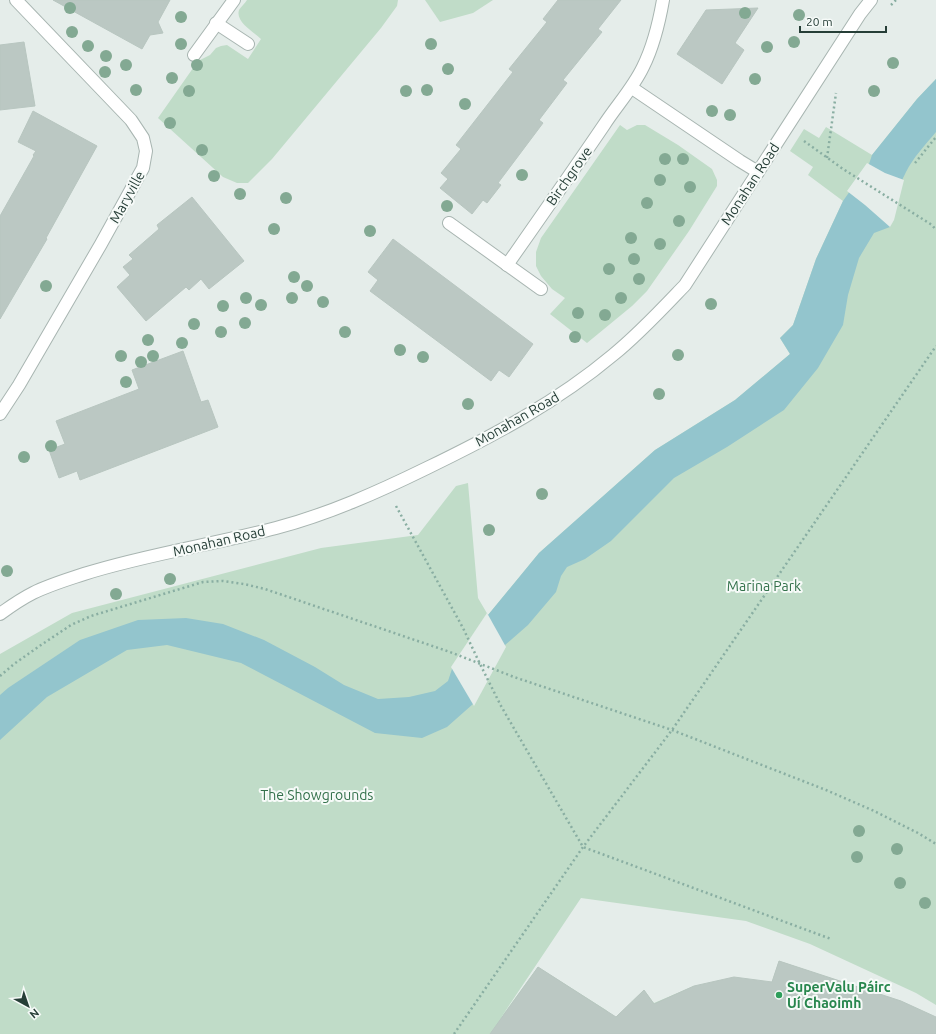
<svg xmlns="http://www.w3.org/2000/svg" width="936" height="1034" font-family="Ubuntu,sans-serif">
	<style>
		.green { fill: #c0dcc8 }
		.water { fill: #93c5cd }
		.pier { fill: #e5edea }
		.building { fill: #bbc8c3; stroke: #b8c6c0 }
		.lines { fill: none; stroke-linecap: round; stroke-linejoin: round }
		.minor-casing { stroke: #a8b5b1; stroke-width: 14 }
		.path { stroke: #89aea2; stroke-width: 2.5; stroke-dasharray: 2 3; stroke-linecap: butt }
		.minor { stroke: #fff; stroke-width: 12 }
		.tree { fill: #83a993 }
		.leisure-dot { fill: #2e9e5b; stroke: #f6faf8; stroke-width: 1.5 }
		.labels { text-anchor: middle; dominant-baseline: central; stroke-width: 4; stroke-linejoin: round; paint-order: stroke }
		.street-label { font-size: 14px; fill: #263e37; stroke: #f6faf8 }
		.park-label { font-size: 14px; fill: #33714b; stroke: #f6faf8 }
		.leisure-label { font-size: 14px; font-weight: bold; fill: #27864d; stroke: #f6faf8; text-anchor: start }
	</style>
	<rect width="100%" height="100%" fill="#e5edea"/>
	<g class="green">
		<path d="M247,0H398L397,6L381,28L272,159L248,183H237L223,177L158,118L198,61L210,55L216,48L221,46L227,45L248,59L261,39C254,32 235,22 239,10C241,7 245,3 247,0Z"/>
		<path d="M425,0H493L473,13L440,22Z"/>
		<path d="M936,79V1005L916,993L810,944L746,921L581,898L502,1016L538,967L606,1010L614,1019L644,990L654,1003L694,986L772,982L779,961L901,1001L931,1015L936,1034H0V654L72,613L321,548L418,535L456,486L468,483L478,598L488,615L539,553L655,450L735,400L790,354L780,338L793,325L816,259L843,201L808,175L813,167L790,151L804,129L819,138L826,127L872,155L917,99Z"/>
		<path d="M620,125L627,130L637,125H645L678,145L712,169L717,180V186L689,231L647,291L632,306L587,343L550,314L565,298L552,289L541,276L536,266V252L541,238Z"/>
	</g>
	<path class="water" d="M936,79V132C925,145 913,158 906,172C898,186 894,210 890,227L874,233L859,258L848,295L843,325L818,368L784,410L727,447L674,478L611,541L585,559L567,567L561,576L556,592L528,625L505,645L473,704L447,727L422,738L375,733L241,663L167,645L127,650L47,697L0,740V695L8,688L80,640L138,620L186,618L223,624L264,640L315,667L344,685L378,699L409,697L435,691L448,681L452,669L488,615L539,553L655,450L735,400L790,354L780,338L793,325L816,259L843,201L869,164L872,155L917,99Z"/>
	<g class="pier">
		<path d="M867,163L885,173L904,180L894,220L890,227L865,205L847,191Z"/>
		<path d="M487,613L506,647L474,706L451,667Z"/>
	</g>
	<g class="building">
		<path d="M53,0H170L158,22L163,33L150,35L142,49Z"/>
		<path d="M558,0H621L598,29L602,32L563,80L567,83L539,120L543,123L498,183L501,185L487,203L483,200L472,214L440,188L448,179L441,173L461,149L456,145L513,72L509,69L547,22L543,19Z"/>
		<path d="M758,8L735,43L744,50L722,84L677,54L706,10Z"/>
		<path d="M24,42L35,106L0,110V45Z"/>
		<path d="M33,111L97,146L46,238L47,239L0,319V216L34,156L33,155L36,151L18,142Z"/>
		<path d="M192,197L244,261L209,289L201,279L189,290L186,287L146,321L117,287L130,275L123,267L133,259L129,255L159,229L157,225Z"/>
		<path d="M393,239L533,344L509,377L499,370L491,381L370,291L378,280L368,272Z"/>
		<path d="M183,351L201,402L208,400L218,427L80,480L77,471L59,478L49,450L65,444L56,421L139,389L132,370Z"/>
		<path d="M779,961L901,1001L936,1017V1034H490L538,967L616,1017L644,990L654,1004L694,986L734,977L772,982Z"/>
	</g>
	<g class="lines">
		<g class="minor-casing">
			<g id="minor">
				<path d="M216,23L248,44"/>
				<path d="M194,55L234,0"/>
				<path d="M632,88L740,161L758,172"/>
				<path d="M449,223L541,289"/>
				<path d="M507,265C540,218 572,172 604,125C617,105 633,88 643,67C654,45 659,23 663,0"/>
				<path d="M0,414L19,385L101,244L143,168L146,151L143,138L131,120L16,0"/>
				<path d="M0,614C11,606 21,599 33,593C49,585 66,580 84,574C147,554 212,545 276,528C329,514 378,492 427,468C493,436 557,402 613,355C639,334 662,309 685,285L860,14L871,0"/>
			</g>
		</g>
		<g class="path">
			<path d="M891,5L896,0"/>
			<path d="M804,141L843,169L932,225L936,230"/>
			<path d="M827,158L836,93"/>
			<path d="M915,163L936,137"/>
			<path d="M396,506L463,628L480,664L501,706L583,847L831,939"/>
			<path d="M0,676L14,664L41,645L71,625L91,616L203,582L223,581L244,584L265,589L450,652L514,677L672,730L826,790L872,810L918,833L936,844"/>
			<path d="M454,1034L583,847L672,730L936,346"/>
		</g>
		<use href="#minor" class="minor"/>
	</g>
	<g class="tree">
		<circle cx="70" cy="8" r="6"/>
		<circle cx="745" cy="13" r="6"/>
		<circle cx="799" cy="15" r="6"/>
		<circle cx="181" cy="17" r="6"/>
		<circle cx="72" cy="32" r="6"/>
		<circle cx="794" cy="42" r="6"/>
		<circle cx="181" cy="44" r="6"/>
		<circle cx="431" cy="44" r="6"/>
		<circle cx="88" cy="46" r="6"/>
		<circle cx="767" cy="47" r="6"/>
		<circle cx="106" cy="56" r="6"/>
		<circle cx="893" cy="63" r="6"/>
		<circle cx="126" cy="65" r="6"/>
		<circle cx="197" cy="65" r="6"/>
		<circle cx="448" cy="69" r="6"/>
		<circle cx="105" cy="72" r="6"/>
		<circle cx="172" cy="78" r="6"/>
		<circle cx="755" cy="79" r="6"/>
		<circle cx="136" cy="90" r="6"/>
		<circle cx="427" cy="90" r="6"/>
		<circle cx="189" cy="91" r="6"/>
		<circle cx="406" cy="91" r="6"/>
		<circle cx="874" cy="91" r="6"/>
		<circle cx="465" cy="104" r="6"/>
		<circle cx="712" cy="111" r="6"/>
		<circle cx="730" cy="115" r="6"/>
		<circle cx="170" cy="123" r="6"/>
		<circle cx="202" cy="150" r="6"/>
		<circle cx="665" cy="159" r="6"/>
		<circle cx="683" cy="159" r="6"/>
		<circle cx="522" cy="175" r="6"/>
		<circle cx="214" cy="176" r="6"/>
		<circle cx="660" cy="180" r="6"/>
		<circle cx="690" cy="187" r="6"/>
		<circle cx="240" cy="194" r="6"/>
		<circle cx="286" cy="198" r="6"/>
		<circle cx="647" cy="203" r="6"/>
		<circle cx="447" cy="206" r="6"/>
		<circle cx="679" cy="221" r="6"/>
		<circle cx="274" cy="229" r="6"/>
		<circle cx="370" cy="231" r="6"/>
		<circle cx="631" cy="238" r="6"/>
		<circle cx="660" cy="244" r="6"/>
		<circle cx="634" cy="259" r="6"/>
		<circle cx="609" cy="269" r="6"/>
		<circle cx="294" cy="277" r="6"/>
		<circle cx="639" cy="279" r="6"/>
		<circle cx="46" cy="286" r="6"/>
		<circle cx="307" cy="286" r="6"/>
		<circle cx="246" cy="298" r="6"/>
		<circle cx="292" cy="298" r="6"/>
		<circle cx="621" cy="298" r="6"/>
		<circle cx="323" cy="302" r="6"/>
		<circle cx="711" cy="304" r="6"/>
		<circle cx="261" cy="305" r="6"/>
		<circle cx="223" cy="306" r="6"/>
		<circle cx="578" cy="313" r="6"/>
		<circle cx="605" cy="315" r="6"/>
		<circle cx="245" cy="323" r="6"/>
		<circle cx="194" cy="324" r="6"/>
		<circle cx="221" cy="332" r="6"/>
		<circle cx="345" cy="332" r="6"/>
		<circle cx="575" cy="337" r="6"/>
		<circle cx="148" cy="340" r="6"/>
		<circle cx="182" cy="343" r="6"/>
		<circle cx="400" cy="350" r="6"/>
		<circle cx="678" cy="355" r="6"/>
		<circle cx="121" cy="356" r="6"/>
		<circle cx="153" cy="356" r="6"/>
		<circle cx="423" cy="357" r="6"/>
		<circle cx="141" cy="362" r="6"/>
		<circle cx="126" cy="382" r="6"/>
		<circle cx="659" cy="394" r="6"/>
		<circle cx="468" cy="404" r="6"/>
		<circle cx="51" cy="446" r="6"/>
		<circle cx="24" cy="457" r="6"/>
		<circle cx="542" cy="494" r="6"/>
		<circle cx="489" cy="530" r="6"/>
		<circle cx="7" cy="571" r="6"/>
		<circle cx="170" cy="579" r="6"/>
		<circle cx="116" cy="594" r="6"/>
		<circle cx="859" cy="831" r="6"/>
		<circle cx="897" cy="849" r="6"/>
		<circle cx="857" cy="857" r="6"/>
		<circle cx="900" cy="883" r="6"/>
		<circle cx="925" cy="903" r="6"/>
	</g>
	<circle class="leisure-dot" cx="779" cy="995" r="4"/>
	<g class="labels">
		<g class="street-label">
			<text transform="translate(569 176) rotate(-55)">Birchgrove</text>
			<text transform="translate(750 184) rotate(-57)">Monahan Road</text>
			<text transform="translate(127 197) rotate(-61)">Maryville</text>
			<text transform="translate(517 419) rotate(-30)">Monahan Road</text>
			<text transform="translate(219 541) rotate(-13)">Monahan Road</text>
		</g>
		<g class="park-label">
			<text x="764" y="586">Marina Park</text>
			<text x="317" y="795">The Showgrounds</text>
		</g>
		<g class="leisure-label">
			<text x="787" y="987">SuperValu Páirc<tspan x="787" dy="16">Uí Chaoimh</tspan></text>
		</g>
	</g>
	<g transform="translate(28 1006) rotate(140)" stroke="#f6faf8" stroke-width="3" paint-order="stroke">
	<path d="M0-3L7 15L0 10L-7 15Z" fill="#263e37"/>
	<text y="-6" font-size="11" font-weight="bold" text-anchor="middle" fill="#263e37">N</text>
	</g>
	<path d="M800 26v6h86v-6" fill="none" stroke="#263e37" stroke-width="2"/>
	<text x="806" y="26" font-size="12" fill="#263e37" stroke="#f6faf8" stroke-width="3" paint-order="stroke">20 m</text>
</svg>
